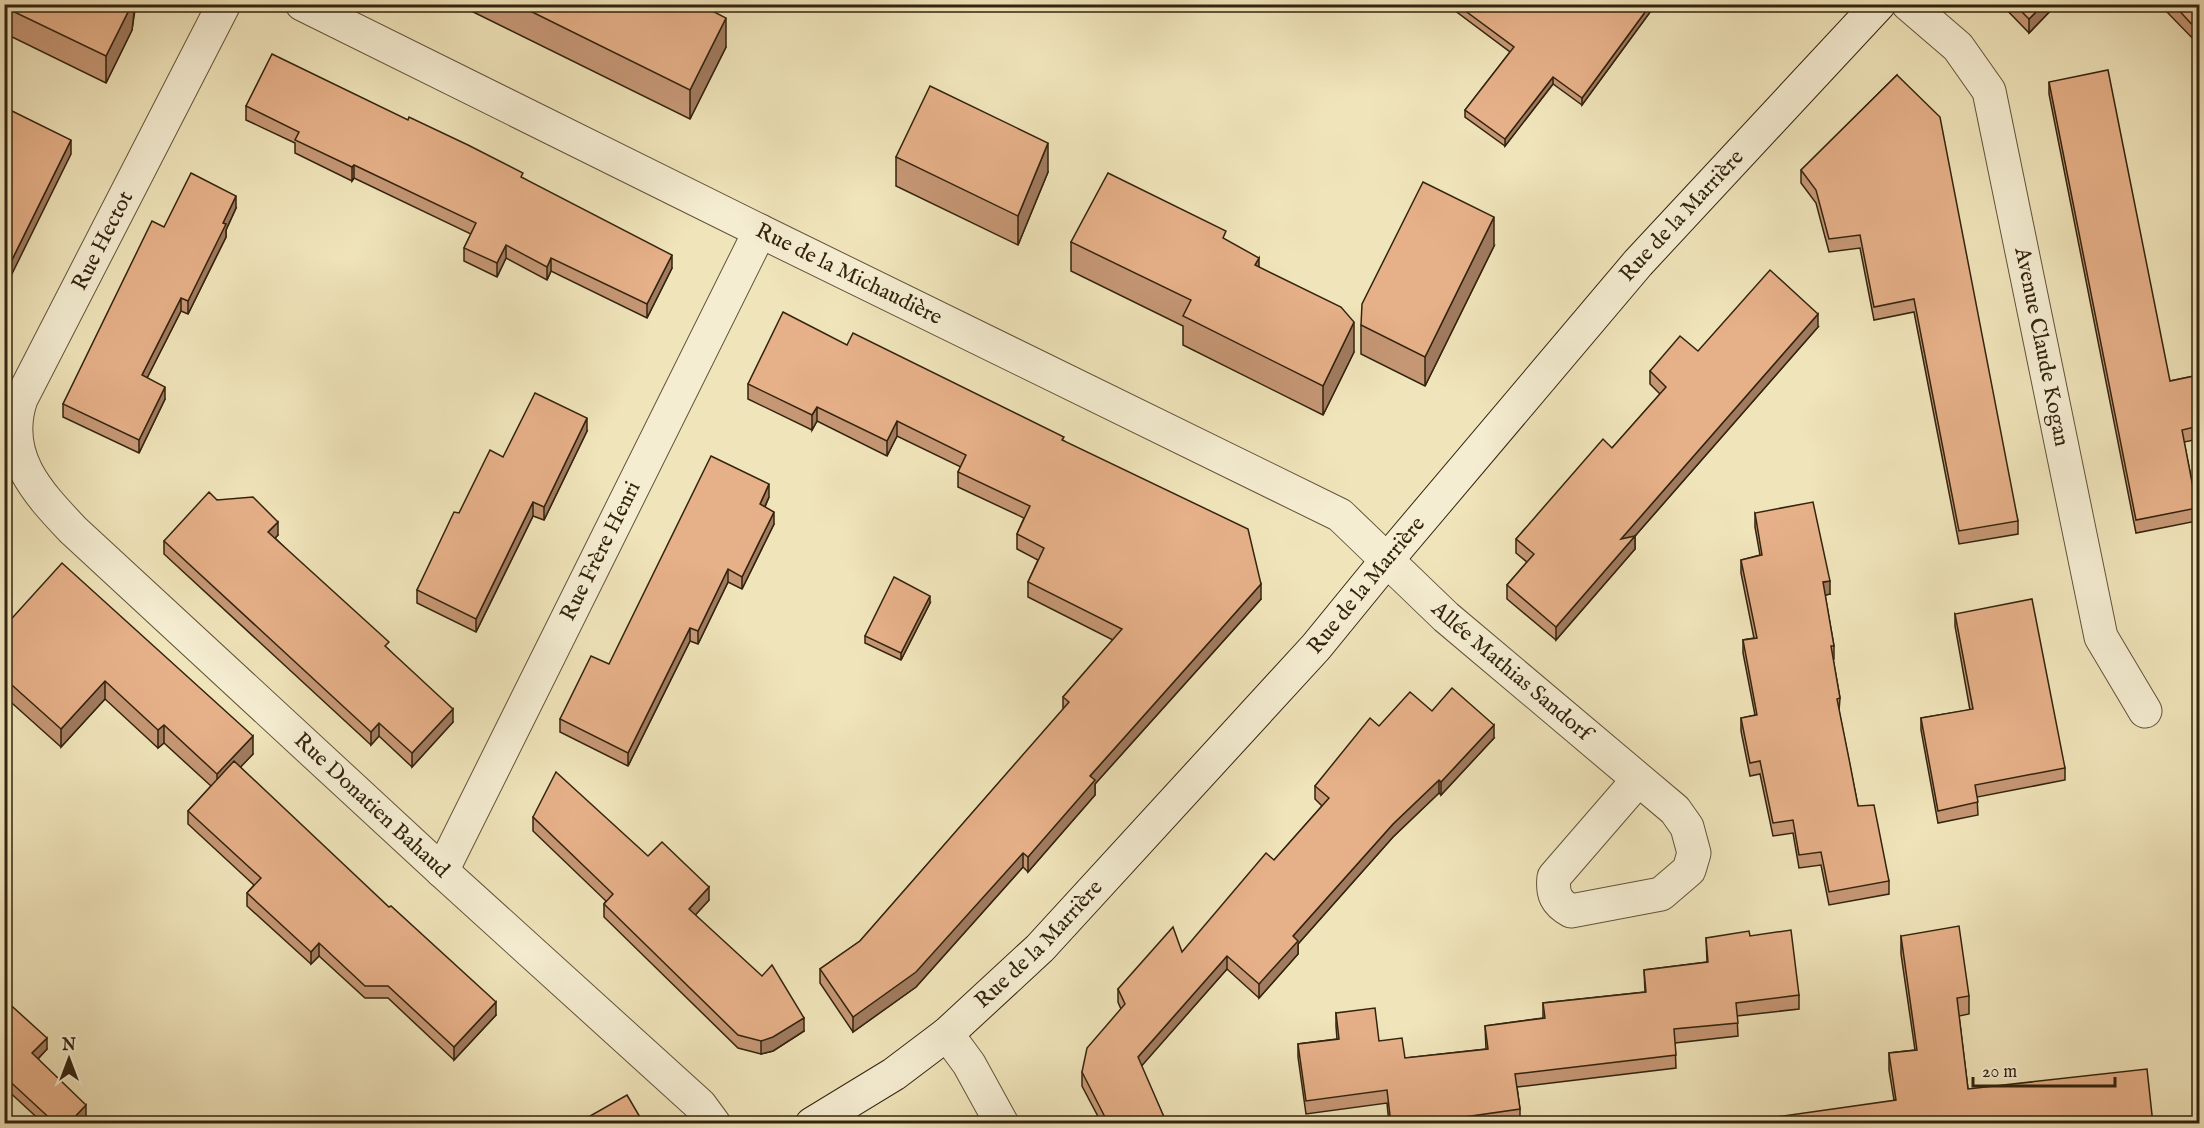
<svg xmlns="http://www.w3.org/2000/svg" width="2204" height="1128" font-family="'IM FELL English',serif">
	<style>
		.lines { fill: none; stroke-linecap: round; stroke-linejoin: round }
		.street-casing { stroke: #625439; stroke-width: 35 }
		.secondary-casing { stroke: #33240e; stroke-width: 35 }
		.street { stroke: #f5edd2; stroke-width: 33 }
		.secondary { stroke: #f5edd2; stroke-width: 33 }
		.wall { fill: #c69775; stroke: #33240e; stroke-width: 1.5 }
		.shaded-wall { fill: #a17b5f; stroke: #33240e; stroke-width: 1.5 }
		.building { fill: #e6b088; stroke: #33240e; stroke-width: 1.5 }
		.labels { text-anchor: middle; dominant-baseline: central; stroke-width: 5; stroke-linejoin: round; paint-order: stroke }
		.street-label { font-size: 22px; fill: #33240e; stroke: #f5edd2 }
	</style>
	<rect width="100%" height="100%" fill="#f0e4ba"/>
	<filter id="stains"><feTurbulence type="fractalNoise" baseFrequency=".00333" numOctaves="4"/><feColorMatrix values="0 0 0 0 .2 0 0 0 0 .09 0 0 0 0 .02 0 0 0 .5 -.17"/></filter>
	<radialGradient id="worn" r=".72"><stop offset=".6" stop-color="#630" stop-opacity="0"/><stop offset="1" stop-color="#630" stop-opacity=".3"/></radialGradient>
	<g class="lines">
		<g class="street-casing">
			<g id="street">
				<path id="s1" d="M224,4L21,399C2,455 37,492 73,530L442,871L700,1105L714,1124"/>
				<path id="s2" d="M302,4L760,231L1340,515L1446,617L1675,810L1687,827L1694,853L1689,870L1661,894L1571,911C1556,903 1552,894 1554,877L1638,780"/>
				<path id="s3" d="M1908,4L1958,47L1989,91L2101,637L2145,711"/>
				<path id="s4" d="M442,871L760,231"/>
				<path d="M947,1034L969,1064L1002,1124"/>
			</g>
		</g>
		<g class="secondary-casing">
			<g id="secondary">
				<path id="s5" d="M812,1124L894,1074L947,1034L1040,948L1316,647L1387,560L1638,263L1879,4"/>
			</g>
		</g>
		<use href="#street" class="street"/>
		<use href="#secondary" class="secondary"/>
	</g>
	<g class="wall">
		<path d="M4,4H135V10L132,30L106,83L4,33Z"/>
		<path d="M457,4H699L726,47L690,119Z"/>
		<path d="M1446,4H1656L1582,105L1553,84L1505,146L1465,117V110L1510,52Z"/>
		<path d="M2001,4H2057L2029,33Z"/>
		<path d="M2166,4H2199V45L2166,11Z"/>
		<path d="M1897,75L2018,521V534L1959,544L1914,312L1874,320L1860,248L1829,252L1816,203L1801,183V170Z"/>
		<path d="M2049,82L2170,381L2199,375V439L2184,442L2197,508V521L2136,533L2049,94Z"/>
		<path d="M246,106L523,178L672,268L647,318L551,271L547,280L506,258L497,277L464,261V248L471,234L354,178L352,181L295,153V143L246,120Z"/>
		<path d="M896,157L1048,172L1018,245L896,186Z"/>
		<path d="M236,208L226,230V237L188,314L181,311L147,378L165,399L139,453L63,417V404L164,227Z"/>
		<path d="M1226,240L1259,267L1354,352L1323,415L1183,345V326L1071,271V242Z"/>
		<path d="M1494,246L1425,386L1361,354V325Z"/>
		<path d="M1818,327L1635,536V549L1556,640L1507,599V585L1527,562L1516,553V539L1612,448L1660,394L1650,384V371L1698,351Z"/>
		<path d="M847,345L1064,441L1261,599L1095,784V795L1028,872L1023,867L916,987L853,1032L820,983V969L860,941L1063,710V697L1113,640L1028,597V582L1038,560L1017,549V534L1024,518L958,487V472L961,467L897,436L887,456L817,421L812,430L748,399V384Z"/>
		<path d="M587,431L544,520L533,516L476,632L417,603V590L459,513L503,457Z"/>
		<path d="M769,497L765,507L774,524L742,589L728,582L698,644L690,641L628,766L560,732V719L609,664Z"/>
		<path d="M217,500L278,535L275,538L389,650L453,722L412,767L379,736L371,745L164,554V541Z"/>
		<path d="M1755,513L1830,594L1825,595L1834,646V659H1833L1840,698L1839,711L1858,806L1889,881V894L1829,905L1821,865L1799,868L1793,833L1773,836L1760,774L1750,776L1741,731V718L1755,715L1743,653V640L1754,638L1741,573V560L1760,555L1755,527Z"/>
		<path d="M930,603L901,660L865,643V636Z"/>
		<path d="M1955,614L2065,768V780L1977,797L1978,815L1938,823L1921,730V718L1970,710L1955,626Z"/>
		<path d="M4,627L253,754L240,767L496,1015L454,1060L388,998H365L319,956L311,964L247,906V893L254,885L188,824V811L211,786L164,743L158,748L105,699L61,747L4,696Z"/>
		<path d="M1379,726L1494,738L1441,795L1439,793L1393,837L1298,944V954L1259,998L1227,969L1141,1066L1167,1124H1102L1082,1086V1072L1121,1009L1118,1002V989L1182,952L1274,860L1322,806L1315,799V786Z"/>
		<path d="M533,817L648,856L709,900L695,915L804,1031L773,1051L761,1054L738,1048L604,917V904L606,901L533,831Z"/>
		<path d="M2199,903V931L2196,917V904Z"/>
		<path d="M1750,936L1799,995V1009L1737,1016L1738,1036L1675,1043L1676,1068L1517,1087L1520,1109V1123L1514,1124H1389L1387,1103L1306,1114L1298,1057V1044L1337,1039L1336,1026V1013L1379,1041L1405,1058L1486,1049L1485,1026L1543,1018V1003L1645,992L1644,970L1707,962L1706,938Z"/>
		<path d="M1901,936L1969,996V1014L1959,1016L1968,1089L1894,1100L1889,1070V1053L1915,1050L1901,954Z"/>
		<path d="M4,999L47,1049L38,1059L86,1116L79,1124H44L4,1087Z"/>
	</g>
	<g class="shaded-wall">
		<path d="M132,4H135L132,30L106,83V56Z"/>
		<path d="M1651,4H1656L1582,105V98Z"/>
		<path d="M2044,4H2057L2029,33V19Z"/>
		<path d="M726,18V47L690,119V90Z"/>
		<path d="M1553,77V84L1505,146V139Z"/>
		<path d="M71,140V154L4,290V276Z"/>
		<path d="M1048,143V172L1018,245V216Z"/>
		<path d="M354,165V178L352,181V167Z"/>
		<path d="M236,196V208L226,230V237L188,314V301L223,223Z"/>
		<path d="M1494,217V246L1425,386V357Z"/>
		<path d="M506,245V258L497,277V263Z"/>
		<path d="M672,255V268L647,318V304Z"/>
		<path d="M551,258V271L547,280V267Z"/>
		<path d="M1259,258V287L1255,265Z"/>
		<path d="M181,298V311L142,388V375Z"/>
		<path d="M1818,314V327L1621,552V539Z"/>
		<path d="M1354,322V352L1323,415V386Z"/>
		<path d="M165,387V399L139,453V440Z"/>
		<path d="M817,407V421L812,430V415Z"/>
		<path d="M587,418V431L544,520V507Z"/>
		<path d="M897,421V436L887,456V441Z"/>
		<path d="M769,484V497L760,517V504Z"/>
		<path d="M533,502V516L476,632V619Z"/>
		<path d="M774,512V524L742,589V577Z"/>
		<path d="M278,522V535L268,545V532Z"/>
		<path d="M1635,536V549L1556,640V627Z"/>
		<path d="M728,569V582L698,644V631Z"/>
		<path d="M1830,581V594L1823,596V582Z"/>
		<path d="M1261,584V599L1095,784V795L1028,872V857L1090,776Z"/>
		<path d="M930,596V603L901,660V653Z"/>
		<path d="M690,628V641L628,766V753Z"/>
		<path d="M105,681V699L61,747V729Z"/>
		<path d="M453,709V722L412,767V753Z"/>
		<path d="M379,723V736L371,745V732Z"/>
		<path d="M164,725V743L158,748V730Z"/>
		<path d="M1494,725V738L1441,795V782Z"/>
		<path d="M253,736V754L217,792V774Z"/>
		<path d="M1439,780V793L1393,837L1298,944V954L1259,998V984L1293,936L1393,824Z"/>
		<path d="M1023,853V867L916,987L853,1032V1017Z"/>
		<path d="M709,887V900L689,922V909Z"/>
		<path d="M319,943V956L311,964V952Z"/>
		<path d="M1227,956V969L1138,1070V1057Z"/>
		<path d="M496,1002V1015L454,1060V1047Z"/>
		<path d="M804,1018V1031L773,1051L761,1054V1041Z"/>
		<path d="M47,1038V1049L32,1065V1053Z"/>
		<path d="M86,1105V1116L79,1124H68Z"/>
	</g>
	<g class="building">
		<path d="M4,4H132L106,56L4,7Z"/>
		<path d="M516,4H699L726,18L690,90Z"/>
		<path d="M1456,4H1651L1582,98L1553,77L1505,139L1465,110L1514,47Z"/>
		<path d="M2014,4H2044L2029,19Z"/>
		<path d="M2173,4H2199V32Z"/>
		<path d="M272,54L408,120L409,117L468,145L523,173L521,177L672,255L647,304L551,258L547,267L506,245L497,263L464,248L476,223L354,165L352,167L295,140L299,132L246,106Z"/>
		<path d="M2108,70L2170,381L2199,375V426L2182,430L2197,508L2136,520L2049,82Z"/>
		<path d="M1897,75L1940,117L2018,521L1959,531L1914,299L1874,307L1860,235L1829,239L1816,190L1801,170Z"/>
		<path d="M930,86L1048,143L1018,216L896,157Z"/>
		<path d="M12,111L71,140L4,276V114Z"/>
		<path d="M191,173L236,196L223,223L226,224L188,301L181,298L142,375L165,387L139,440L63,404L152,221L164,227Z"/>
		<path d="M1108,173L1226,231L1223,238L1259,258L1255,265L1341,307L1354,322L1323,386L1183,316L1191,300L1071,242Z"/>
		<path d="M1423,182L1494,217L1425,357L1361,325L1362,304Z"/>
		<path d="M1770,270L1818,314L1621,539L1635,536L1556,627L1507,585L1534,554L1516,539L1603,439L1612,448L1666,387L1650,371L1680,336L1698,351Z"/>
		<path d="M783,312L847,345L853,333L1064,437L1062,440L1248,529L1261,584L1090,776L1095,780L1028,857L1023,853L916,972L853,1017L820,969L860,941L1069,702L1063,697L1122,629L1028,582L1044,548L1017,534L1030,506L958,472L966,455L897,421L887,441L817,407L812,415L748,384Z"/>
		<path d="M535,393L587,418L544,507L533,502L476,619L417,590L454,512L459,513L490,450L503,457Z"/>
		<path d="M711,456L769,484L760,504L774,512L742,577L728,569L698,631L690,628L628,753L560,719L591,656L609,664Z"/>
		<path d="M209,492L217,500L253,497L278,522L268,532L389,642L385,646L453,709L412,753L379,723L371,732L164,541Z"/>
		<path d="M1813,502L1830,581L1823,582L1834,646H1831L1840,698L1837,699L1850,764L1858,806L1874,805L1889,881L1829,892L1821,852L1799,855L1793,820L1773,823L1760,761L1750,763L1741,718L1757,715L1743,640L1757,638L1741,560L1762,555L1755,513Z"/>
		<path d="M62,563L253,736L217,774L164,725L158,730L105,681L61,729L4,678V627Z"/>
		<path d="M894,577L930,596L901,653L865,636Z"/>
		<path d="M2032,599L2065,768L1975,785L1978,802L1938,811L1921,718L1973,709L1955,614Z"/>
		<path d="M1452,688L1494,725L1441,782L1439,780L1393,824L1293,936L1298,941L1259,984L1227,956L1138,1057L1167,1124H1107L1108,1123L1082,1072L1087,1048L1125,1004L1118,989L1173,927L1182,952L1266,853L1274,860L1329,798L1315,786L1370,718L1379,726L1410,692L1432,711Z"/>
		<path d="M234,761L389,907L391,906L496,1002L454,1047L388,986H365L319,943L311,952L247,893L261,878L188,811Z"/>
		<path d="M556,772L648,856L662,842L709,887L689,909L762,976L772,965L804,1018L773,1037L761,1041L738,1035L604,904L613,894L533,817Z"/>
		<path d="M2199,903V918L2196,904Z"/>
		<path d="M1959,926L1969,996L1957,998L1968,1089L2147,1069L2153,1124H1727L1896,1100L1889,1053L1917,1050L1901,936Z"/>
		<path d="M1791,930L1799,995L1736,1003L1738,1023L1674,1029L1676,1055L1515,1074L1520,1109L1415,1124H1391L1387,1090L1306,1101L1298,1044L1339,1039L1336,1013L1375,1008L1379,1041L1402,1038L1405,1058L1488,1049L1485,1026L1545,1018L1543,1003L1646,992L1644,970L1708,962L1706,938L1749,931L1750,936Z"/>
		<path d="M4,999L47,1038L32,1053L86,1105L68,1124H56L4,1076Z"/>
		<path d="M627,1095L644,1124H576Z"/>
	</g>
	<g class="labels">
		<g class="street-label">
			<text stroke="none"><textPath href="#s5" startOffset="1263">Rue de la Marrière</textPath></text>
			<text transform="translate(103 241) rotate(-63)">Rue Hectot</text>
			<text stroke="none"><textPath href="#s2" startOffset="610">Rue de la Michaudière</textPath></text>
			<text stroke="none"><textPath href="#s3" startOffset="381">Avenue Claude Kogan</textPath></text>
			<text stroke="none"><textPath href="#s4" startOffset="357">Rue Frère Henri</textPath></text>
			<text stroke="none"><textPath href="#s5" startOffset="777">Rue de la Marrière</textPath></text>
			<text stroke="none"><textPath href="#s2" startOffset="1389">Allée Mathias Sandorf</textPath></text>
			<text stroke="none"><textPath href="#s1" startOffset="1000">Rue Donatien Bahaud</textPath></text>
			<text stroke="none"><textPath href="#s5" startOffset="291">Rue de la Marrière</textPath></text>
		</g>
	</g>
	<rect width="2204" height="1128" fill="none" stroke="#f0e4ba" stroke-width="24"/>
	<rect x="6" y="6" width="2192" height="1116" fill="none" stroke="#33240e" stroke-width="3"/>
	<rect x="12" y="12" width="2180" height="1104" fill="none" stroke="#33240e" stroke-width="1.5"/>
	<g transform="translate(69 1059)" stroke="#f5edd2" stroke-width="4.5" paint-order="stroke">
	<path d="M0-4.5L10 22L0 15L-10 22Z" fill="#33240e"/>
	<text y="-9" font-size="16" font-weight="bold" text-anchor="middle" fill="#33240e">N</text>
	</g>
	<path d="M1973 1077v9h142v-9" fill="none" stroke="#33240e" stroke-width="3"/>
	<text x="1982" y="1077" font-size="18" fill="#33240e" stroke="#f5edd2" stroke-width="4.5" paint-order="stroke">20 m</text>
	<rect width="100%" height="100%" filter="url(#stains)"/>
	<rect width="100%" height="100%" fill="url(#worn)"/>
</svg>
